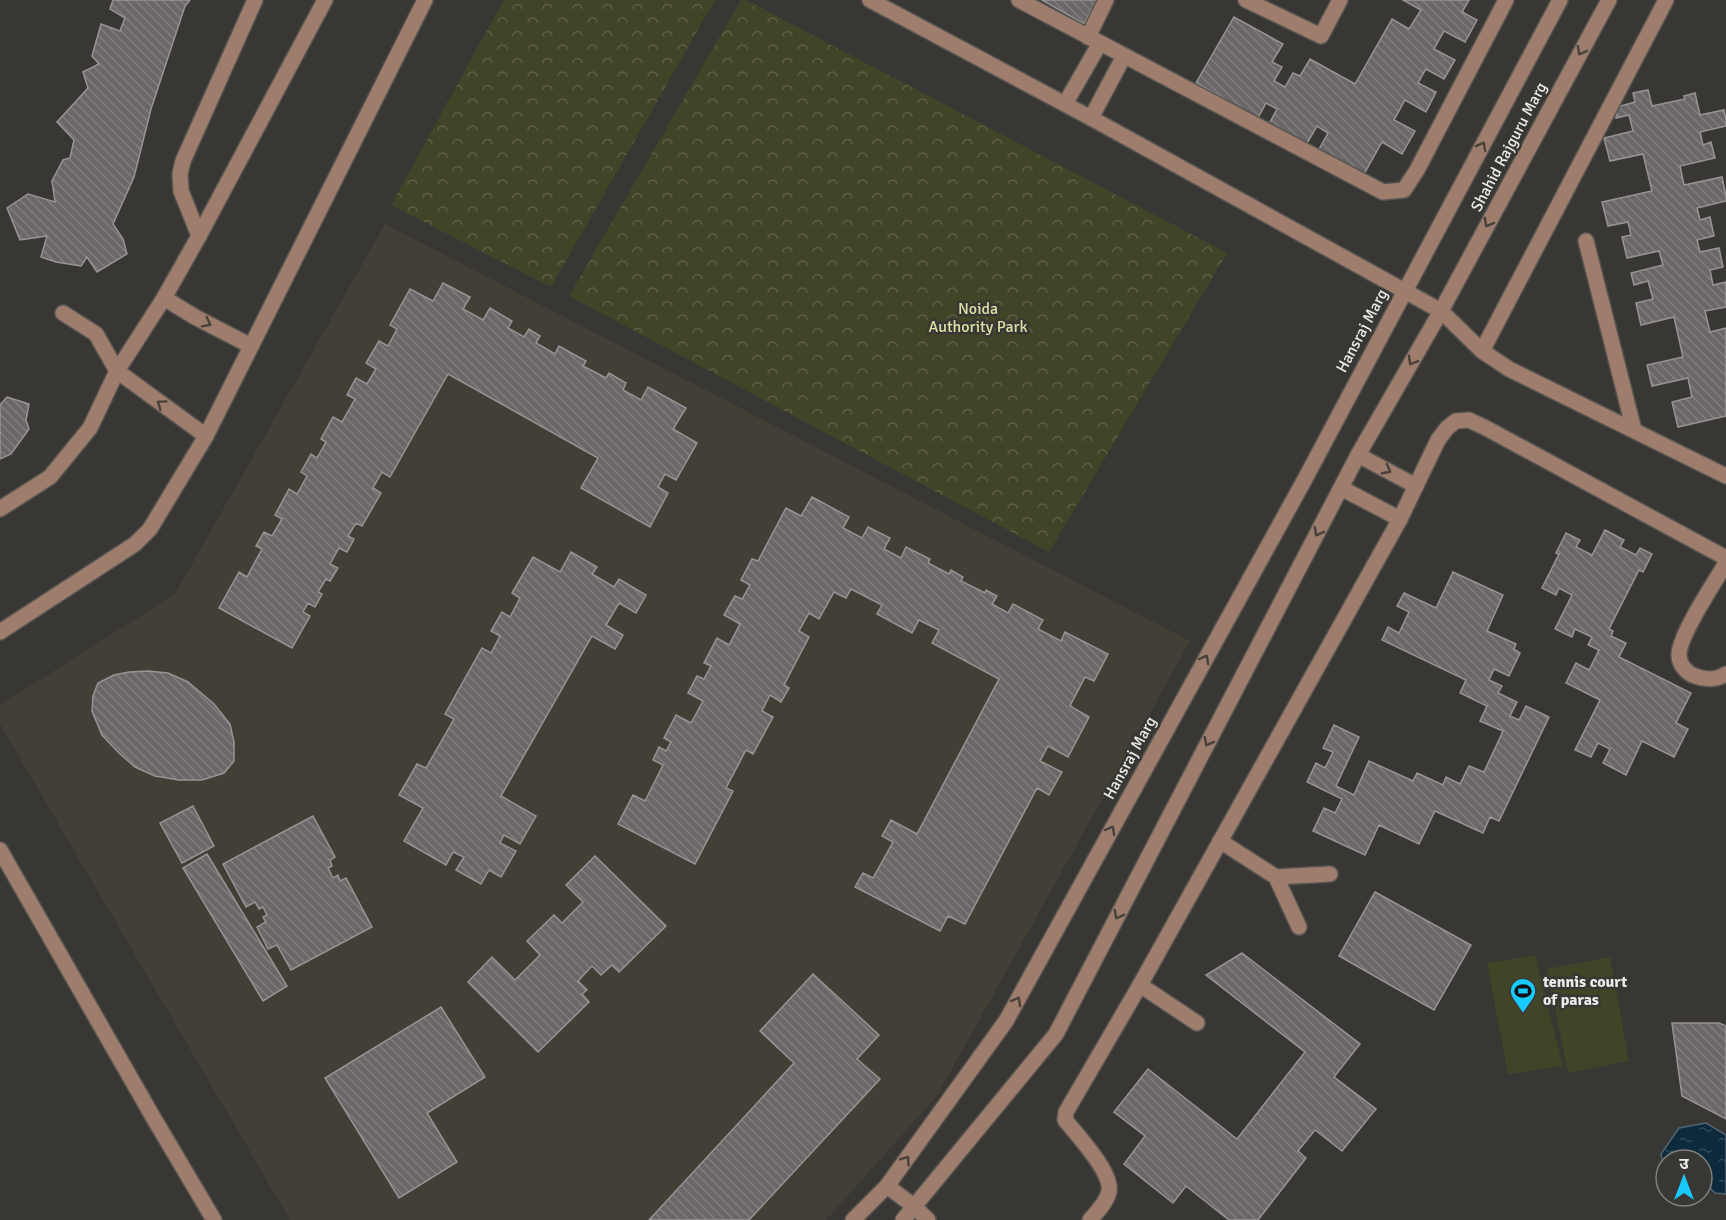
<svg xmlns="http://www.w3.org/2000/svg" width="1726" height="1220" font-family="Signika,'Noto Sans Devanagari',sans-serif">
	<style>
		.built { fill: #423f36 }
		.forest { fill: url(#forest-crowns) }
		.pitch { fill: #424428 }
		.water { fill: url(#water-ripples); stroke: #506471; stroke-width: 1.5 }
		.building { fill: url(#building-back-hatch); stroke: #989496; stroke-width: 1.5 }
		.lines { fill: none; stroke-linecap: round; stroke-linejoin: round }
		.minor-casing { stroke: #555451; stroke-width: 18 }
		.minor { stroke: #9f7d6c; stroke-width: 15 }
		.oneway { stroke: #47423c }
		.labels { text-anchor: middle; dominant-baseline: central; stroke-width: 5; stroke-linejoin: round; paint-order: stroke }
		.street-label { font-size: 16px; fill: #edecea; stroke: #383734 }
		.park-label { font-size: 16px; fill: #dce2a6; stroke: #383734 }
		.poi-label { font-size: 16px; font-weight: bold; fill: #edecea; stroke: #383734; text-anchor: start }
	</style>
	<defs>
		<pattern id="forest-crowns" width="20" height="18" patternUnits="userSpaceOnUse" patternTransform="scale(1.5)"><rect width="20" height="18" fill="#424428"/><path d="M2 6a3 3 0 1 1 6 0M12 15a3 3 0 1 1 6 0" fill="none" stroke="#5e5f47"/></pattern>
		<pattern id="water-ripples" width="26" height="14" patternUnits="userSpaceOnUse" patternTransform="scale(1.5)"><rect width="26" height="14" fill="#0d2a3d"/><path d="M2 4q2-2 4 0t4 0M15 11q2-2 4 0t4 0" fill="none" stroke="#314959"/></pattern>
		<pattern id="building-back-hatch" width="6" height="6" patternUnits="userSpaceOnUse" patternTransform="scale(1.5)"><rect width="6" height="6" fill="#6b6769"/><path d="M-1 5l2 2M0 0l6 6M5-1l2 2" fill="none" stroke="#807d7f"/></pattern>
	</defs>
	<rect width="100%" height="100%" fill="#383734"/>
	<path class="built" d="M385,224L1190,641L937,1096L826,1220H290L0,724V705L175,594Z"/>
	<g class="forest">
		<path d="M504,0H715L551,287L391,205Z"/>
		<path d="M741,0H746L1227,253L1049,552L569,296Z"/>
	</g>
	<g class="pitch">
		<path d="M1535,955L1563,1066L1508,1074L1487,963Z"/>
		<path d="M1610,957L1629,1061L1568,1073L1547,969Z"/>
	</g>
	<path class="water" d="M1706,1123L1726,1135V1194L1715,1193L1702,1180V1160H1666V1171L1664,1170L1661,1154L1679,1128Z"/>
	<g class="building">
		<path d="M113,0H190L185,6L151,109L134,177L113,224L123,239L127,254L97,272L87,257L81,266L56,262L41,257L47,236L20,240L7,208L28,194L55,202L52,181L63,160L70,158L74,140L57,122L88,88L83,72L99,64L92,56L101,24L120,31L125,18L110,9Z"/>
		<path d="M1042,0H1097L1084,24Z"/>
		<path d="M1403,0H1469L1462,12L1477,20L1465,42L1444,31L1434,49L1455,60L1444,79L1426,69L1418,83L1436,92L1426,112L1405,100L1394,120L1415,131L1402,154L1382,142L1363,176L1318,151L1328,133L1317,126L1306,145L1269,124L1277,109L1266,103L1258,118L1196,83L1234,17L1283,44L1272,62L1282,67L1274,81L1285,87L1293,73L1300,76L1310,59L1355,84L1392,19L1409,29L1421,10Z"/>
		<path d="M1648,90L1652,106L1685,99L1684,96L1695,93L1700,115L1724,110L1726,120V126L1700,132L1703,145L1711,142L1715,158L1680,166L1684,185L1722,177L1726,196V201L1697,208L1700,220L1710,217L1714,236L1697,240L1700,252L1719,248L1723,267L1710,270L1713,285L1726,282V307L1705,311L1710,332L1726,328V416L1678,427L1672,402L1692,397L1688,378L1652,386L1647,365L1683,357L1674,317L1641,325L1636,303L1653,299L1648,281L1634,285L1631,273L1663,265L1659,251L1627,258L1622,237L1631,235L1628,222L1608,226L1602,202L1652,191L1643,154L1610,161L1604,138L1633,131L1629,115L1616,118L1617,107L1635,102L1633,93Z"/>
		<path d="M443,283L470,297L463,309L483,320L490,308L512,321L508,328L524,337L529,329L540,336L536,343L555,354L559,346L586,361L583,366L606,378L609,373L626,383L623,390L641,400L648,387L686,408L673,429L697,443L676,480L665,474L658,487L668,493L650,527L581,488L598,458L448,374L390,477L382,472L373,488L381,493L362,526L356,523L348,536L354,539L347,552L339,548L330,564L338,568L330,581L326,579L318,592L322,594L315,607L308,603L303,612L310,616L292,648L219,608L239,572L247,577L262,549L256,546L264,532L272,536L282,519L275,515L289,489L297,494L307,476L301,472L311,454L317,458L326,442L321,439L333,417L342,422L355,399L347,395L356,378L367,384L376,369L366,363L379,341L388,346L397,329L390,325L410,289L433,301Z"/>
		<path d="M7,397L29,404L26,420L29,429L11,454L0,459V405Z"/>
		<path d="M812,497L849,517L843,528L862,538L868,527L890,538L884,549L901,558L906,547L930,559L928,563L949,574L951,570L963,577L961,581L985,593L986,590L997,596L992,604L1008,613L1013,604L1043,620L1038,629L1061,641L1065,632L1108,654L1094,681L1085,677L1070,706L1089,717L1068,757L1048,746L1040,761L1062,772L1049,795L1037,788L965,924L948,916L940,931L855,887L863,873L873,878L893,842L882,836L891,820L917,834L999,679L932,643L939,630L919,620L912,633L877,614L882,605L851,589L846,598L834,592L819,619L809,613L799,631L809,637L784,685L789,688L781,702L770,695L762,711L773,717L753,754L746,750L726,788L733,791L695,864L618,824L633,795L645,801L663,765L653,760L659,747L666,751L671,742L664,738L676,715L691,723L703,701L688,693L697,676L704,679L711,666L704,663L717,638L729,645L740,624L724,615L735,596L742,599L750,585L741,580L752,559L758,561L786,508L801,516Z"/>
		<path d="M1605,530L1624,540L1620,547L1636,555L1640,548L1652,554L1643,572L1639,570L1609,629L1613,631L1611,636L1626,643L1619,657L1691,693L1676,723L1688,729L1674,757L1642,741L1626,775L1603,763L1610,749L1598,743L1591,757L1575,750L1600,700L1566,683L1576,663L1589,670L1599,650L1588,645L1592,637L1575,629L1572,637L1555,629L1572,595L1559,588L1556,595L1542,588L1559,554L1556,553L1566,533L1580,540L1576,547L1592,555Z"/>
		<path d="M571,552L597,567L592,574L614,587L619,579L646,595L636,613L619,603L606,625L623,635L615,649L592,636L501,796L536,816L520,844L504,835L500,843L516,851L501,877L489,870L481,884L456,870L464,857L453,852L446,865L404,841L423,808L399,795L417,764L426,768L454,719L445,714L482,648L491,653L500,636L491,631L502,612L510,617L520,598L512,593L533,557L560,572Z"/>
		<path d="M1453,572L1503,595L1487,631L1516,644L1514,649L1520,653L1509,676L1494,669L1489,680L1502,686L1498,693L1517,702L1510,716L1519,720L1526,706L1549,717L1499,821L1490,817L1483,833L1435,811L1419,844L1379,825L1365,855L1313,831L1324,808L1335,813L1342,799L1307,782L1316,763L1325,768L1333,752L1323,748L1334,725L1359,737L1336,786L1354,795L1369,761L1413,781L1417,773L1443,785L1446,777L1460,784L1469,766L1484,772L1503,731L1480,721L1487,706L1460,693L1466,680L1382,640L1388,627L1399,633L1409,612L1397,606L1404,593L1436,608Z"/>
		<path d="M148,671L168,673L188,682L214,704L230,724L234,742V761L224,773L202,780H179L155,776L135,767L119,753L102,735L92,711L93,696L98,683L114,675L129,672Z"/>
		<path d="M193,806L214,846L182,863L160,823Z"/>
		<path d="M313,816L335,857L330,860L332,866L328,868L333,878L338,875L340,881L346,878L372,927L291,970L277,945L268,949L257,927L266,922L263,917L267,915L263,907L259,909L255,902L246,907L223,864Z"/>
		<path d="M207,854L287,986L263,1001L183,868Z"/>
		<path d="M595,856L666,926L619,972L612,965L601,975L592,966L578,981L587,990L582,994L589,1002L538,1052L468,982L492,957L515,980L540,955L527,941L554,915L562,923L583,902L566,885Z"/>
		<path d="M1375,892L1471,945L1434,1010L1339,956Z"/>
		<path d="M1242,953L1360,1044L1334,1077L1376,1109L1342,1151L1315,1130L1298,1151L1306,1158L1258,1220H1229L1186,1186L1173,1203L1124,1164L1145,1136L1114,1112L1148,1069L1237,1139L1305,1052L1206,975Z"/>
		<path d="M813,974L879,1035L857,1059L880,1079L749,1220H649L794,1063L760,1031Z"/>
		<path d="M441,1007L485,1077L427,1113L457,1162L399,1198L325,1078Z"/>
		<path d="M1672,1023H1719L1726,1026V1119L1682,1096Z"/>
	</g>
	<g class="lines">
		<g class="minor-casing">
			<g id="minor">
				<path d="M870,0L1091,118L1441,311L1482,351L1509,369L1726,476"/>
				<path d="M1019,0L1383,192L1404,190L1417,170L1506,0"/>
				<path d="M1246,0L1321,36L1340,0"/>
				<path d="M1088,37L1106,0"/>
				<path d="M1065,104L1100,43"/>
				<path d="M1091,118L1124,56"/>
				<path d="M199,236L181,191L180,174L183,161L255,0"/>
				<path d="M1586,241L1634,430"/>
				<path d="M164,298L195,317L251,346"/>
				<path d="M63,313L96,334L117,371L206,436"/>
				<path d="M1482,351L1666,0"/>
				<path d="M1358,455L1416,486"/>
				<path d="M1341,488L1400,519"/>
				<path d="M0,509L50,477L90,428L117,371L164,298L199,236L325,0"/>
				<path d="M1726,563C1715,582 1679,635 1679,655C1679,664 1686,673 1695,676C1705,680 1717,680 1726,674"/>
				<path d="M0,632L135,544L150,529L206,436L425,0"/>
				<path d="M1220,841L1276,877L1299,927"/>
				<path d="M0,850L153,1117L214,1220"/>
				<path d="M1276,877L1330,874"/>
				<path d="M1140,985L1197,1023"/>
				<path d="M887,1186L915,1207L928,1220"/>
				<path d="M853,1220L887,1186L1006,1021L1305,479L1560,0"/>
				<path d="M903,1220L1056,1034L1358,455L1441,311L1609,0"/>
				<path d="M1090,1220C1097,1212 1106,1203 1109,1192C1113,1173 1078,1136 1065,1120L1066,1112L1140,985L1400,519L1438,440L1447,428L1456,421L1469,420L1486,428L1726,558"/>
			</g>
		</g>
		<use href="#minor" class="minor"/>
	</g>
	<defs><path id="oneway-chevron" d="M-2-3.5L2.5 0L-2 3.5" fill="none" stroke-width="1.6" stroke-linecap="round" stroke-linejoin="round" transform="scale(1.5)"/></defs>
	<g class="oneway">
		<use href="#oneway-chevron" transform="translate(1581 51) rotate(118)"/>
		<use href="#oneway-chevron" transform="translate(1482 146) rotate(-62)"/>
		<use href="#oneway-chevron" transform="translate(1488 223) rotate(118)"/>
		<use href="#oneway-chevron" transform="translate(207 323) rotate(27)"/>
		<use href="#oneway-chevron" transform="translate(1412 361) rotate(120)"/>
		<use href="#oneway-chevron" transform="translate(161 404) rotate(-145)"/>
		<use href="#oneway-chevron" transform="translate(1387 470) rotate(28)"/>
		<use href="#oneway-chevron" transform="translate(1318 532) rotate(118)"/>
		<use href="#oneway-chevron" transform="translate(1205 659) rotate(-61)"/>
		<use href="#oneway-chevron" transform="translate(1208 742) rotate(118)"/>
		<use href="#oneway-chevron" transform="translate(1111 830) rotate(-61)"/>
		<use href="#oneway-chevron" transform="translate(1118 915) rotate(118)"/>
		<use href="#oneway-chevron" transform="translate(1017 1001) rotate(-61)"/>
		<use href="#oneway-chevron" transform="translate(906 1160) rotate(-54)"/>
	</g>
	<defs>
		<g id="stadium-pin" transform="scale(1.35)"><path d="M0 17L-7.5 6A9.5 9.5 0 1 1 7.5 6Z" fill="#18cafc" stroke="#383734"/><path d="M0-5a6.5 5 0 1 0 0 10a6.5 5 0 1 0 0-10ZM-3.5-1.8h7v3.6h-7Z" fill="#111"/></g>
	</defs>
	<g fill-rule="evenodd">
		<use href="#stadium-pin" x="1523" y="991"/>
	</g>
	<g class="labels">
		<g class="street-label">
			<text transform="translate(1509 147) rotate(-62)">Shahid Rajguru Marg</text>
			<text transform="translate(1362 331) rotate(-62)">Hansraj Marg</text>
			<text transform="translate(1130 758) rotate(-61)">Hansraj Marg</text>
		</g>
		<g class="park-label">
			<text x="978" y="309">Noida<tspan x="978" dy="18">Authority Park</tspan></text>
		</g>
		<g class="poi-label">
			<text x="1543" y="982">tennis court<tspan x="1543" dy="18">of paras</tspan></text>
		</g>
	</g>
	<g transform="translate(1684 1178)"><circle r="28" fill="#383734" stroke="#807f7d" stroke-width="1.5"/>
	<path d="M0-4.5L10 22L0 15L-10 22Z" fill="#18cafc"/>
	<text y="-9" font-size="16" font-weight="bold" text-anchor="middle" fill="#edecea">उ</text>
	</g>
</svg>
